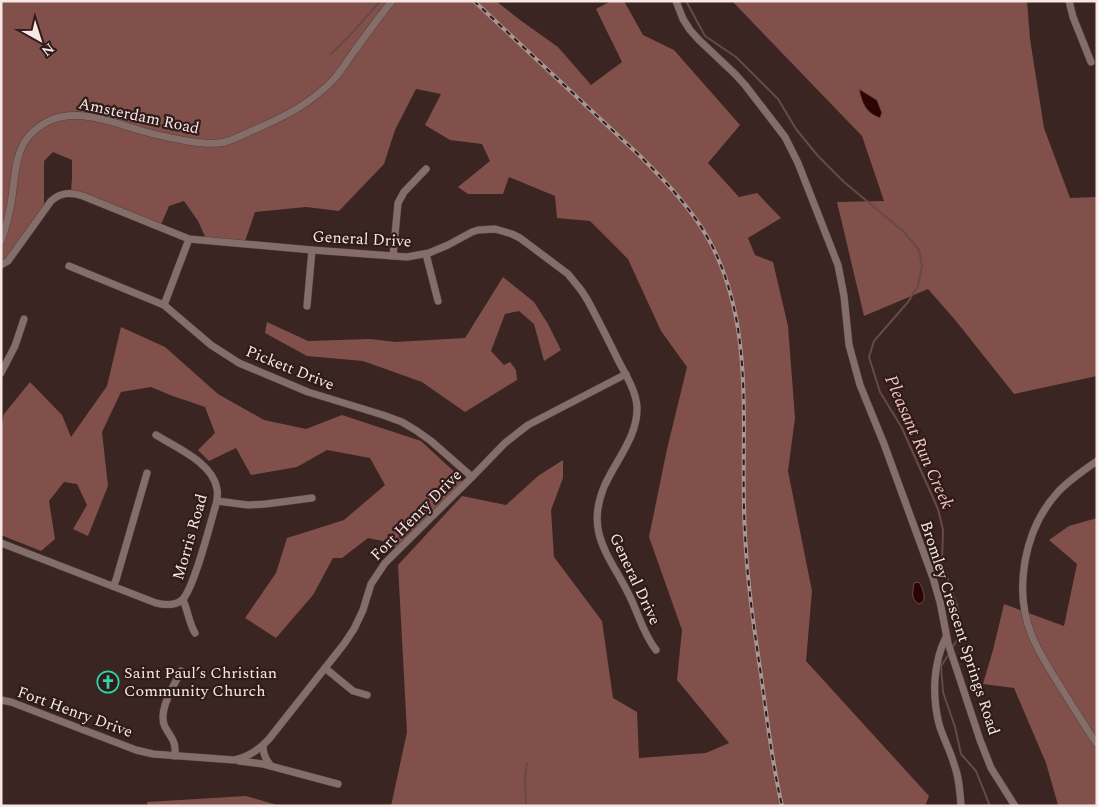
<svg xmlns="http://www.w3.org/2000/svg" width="1098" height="807" font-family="Spectral,serif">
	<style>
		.forest { fill: #81504a }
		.water { fill: #2c0404; stroke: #694848 }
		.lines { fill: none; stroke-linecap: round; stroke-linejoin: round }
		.stream { stroke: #694848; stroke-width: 2 }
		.minor-casing { stroke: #54403d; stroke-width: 8 }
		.minor { stroke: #856e6a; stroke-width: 7 }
		.rail-casing { stroke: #a89694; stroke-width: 4 }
		.rail { stroke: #2f1b19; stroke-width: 2; stroke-dasharray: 5.5; stroke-linecap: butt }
		.labels { text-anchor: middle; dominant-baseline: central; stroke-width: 4.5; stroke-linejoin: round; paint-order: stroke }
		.street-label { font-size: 16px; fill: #f7e8e6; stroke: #2f1b19 }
		.poi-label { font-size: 16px; fill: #f7e8e6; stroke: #2f1b19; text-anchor: start }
		.water-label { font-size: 18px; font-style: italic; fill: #f5c3bc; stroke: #2f1b19 }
	</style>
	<rect width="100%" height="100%" fill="#3a2522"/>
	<g class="forest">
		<path d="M1,1H496L520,20L558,47L591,85L622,62L596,9L611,1H624L643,35L674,50L740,125L708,163L739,197L757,193L781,218L748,238L755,255L773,262L788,326L795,418L788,471L812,591L806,661L929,796L925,806H391L407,732L398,565L462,496L506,505L538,476L563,460V478L551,510L554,557L602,621L613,698L637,712L639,758L706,753L729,743L677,680L682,630L649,537L667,449L687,367L661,331L628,259L590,221L557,218L555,196L509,177L503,194H468L458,187L490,161L482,144L450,140L425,125L441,94L416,89L395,130L384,164L339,211L306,207L255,212L244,244L207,241L198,221L184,201L169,206L160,227L71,193L72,177V160L53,152L44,161V210L1,265Z"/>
		<path d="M732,1H1027L1030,39L1044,128L1070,198L1097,197V376L1014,394L956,321L928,289L864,316L837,202L884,201L862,136Z"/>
		<path d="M503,277L534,302L548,324L561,350L544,361L534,324L519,311L505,314L491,351L504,365L510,362L516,370L517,380L465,412L422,382L363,361L307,356L265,333L267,322L308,341L370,339L396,342L465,338Z"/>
		<path d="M121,327L165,347L218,394L264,420L306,429L342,415L421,441L461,478L463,487L397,550L392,543L368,538L342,558H333L313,595L276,638L245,618L276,573L287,538L344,520L385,485L370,458L327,450L297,467L251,475L236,448L209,461L198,450L215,433L205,407L170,395L151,387L121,392L102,432L108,486L88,536L73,529L87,505L77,484L64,482L49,501L55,539L41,551L1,535V430L4,414L30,382L62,415L71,437L107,386Z"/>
		<path d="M1097,518V806L1058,805L1046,763L1014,688L983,684L993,650L1004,604L1064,626L1077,564L1049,540L1069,526Z"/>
		<path d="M246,796L280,806H148L147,802Z"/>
	</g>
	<g class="water">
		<path d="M859,89L877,100L882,113L880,118C866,113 862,104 859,89Z"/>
		<path d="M919,582C922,587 926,596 923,602L919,604C910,599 913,592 914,583Z"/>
	</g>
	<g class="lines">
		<g class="stream">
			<path d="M686,1L705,36L736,57L778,99L796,129L818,156L844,182L904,232L919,250L922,266L918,286L908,302L874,341L869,357L880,392L902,428L938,509L943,530L942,563L958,608L960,636L952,648"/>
			<path d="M331,54L353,32L380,1"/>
			<path d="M949,654L941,666L943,692L955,727L961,754L976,771L990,806"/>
			<path d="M526,806L525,778L527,763"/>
		</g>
		<g class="minor-casing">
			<g id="minor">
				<path d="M676,1L683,19L690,30L699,40L735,74L745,85L785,137L798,163L838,265L844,296L849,345L860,385L884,444L933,578L940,602L948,643L980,740L991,768L1015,806"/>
				<path d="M1069,1L1073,17L1091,62"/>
				<path d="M1,241C6,227 10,212 12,197C15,176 15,152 29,136C60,101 102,119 139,130C155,135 171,138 187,141C199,143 213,145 225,142C236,139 246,133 256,129C286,116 313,102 335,78C342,70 347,61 353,53C366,35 378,18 392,1"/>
				<path d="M426,254L438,301"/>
				<path d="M393,256L398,203L404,192L426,169"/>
				<path d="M1,265L8,261L51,201C61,192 71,192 83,196L189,239L312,250L407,257L429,253L448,245L472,232L478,230L495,229L512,234L520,238L568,274L581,290L588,301C598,320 608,339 617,358C625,374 636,390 637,407C638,437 615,461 604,487C584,535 612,558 631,599C639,616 644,635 656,650"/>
				<path d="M69,266L164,305L211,345L239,363L308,392L383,415L402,422L417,431L431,441L472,477"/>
				<path d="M164,305L189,239"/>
				<path d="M307,306L312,250"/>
				<path d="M1,373L15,346L24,319"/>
				<path d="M1097,461C1083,471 1069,480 1058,492C1024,529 1013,590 1032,636C1039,653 1050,670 1060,686C1072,705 1084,725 1097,744"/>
				<path d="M217,501L248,505L266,504L312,498"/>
				<path d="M1,543L156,603C164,605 175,606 182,600C194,590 211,520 217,501C217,498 218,493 217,489C213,463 177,448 156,435"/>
				<path d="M113,586L116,580L147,473"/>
				<path d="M183,600C188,611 189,623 195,633"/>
				<path d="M946,637C933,663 932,696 939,724C943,738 950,750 954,764C959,777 960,791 961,806"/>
				<path d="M325,668L353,691L367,695"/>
				<path d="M1,700L11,702L136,750L153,754L234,760C249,757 259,750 269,739L344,644L354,629L363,610L371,584L385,563L472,477L505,443L528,425L626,374"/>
				<path d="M263,746C263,754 266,760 271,766"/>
				<path d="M175,756C176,741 172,739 165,727C157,711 174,686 181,671"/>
				<path d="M239,761L263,764L338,784"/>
			</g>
		</g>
		<use href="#minor" class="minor"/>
		<g class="rail-casing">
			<path id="rail" d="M474,1L640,156C666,182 691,208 709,240C758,330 739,435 745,533C747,581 754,628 761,675C767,719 772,763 782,806"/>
		</g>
		<use href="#rail" class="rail"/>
	</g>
	<defs>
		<g id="church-ring" transform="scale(1.125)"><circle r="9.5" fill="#2f1b19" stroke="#2ed4aa" stroke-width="1.5"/><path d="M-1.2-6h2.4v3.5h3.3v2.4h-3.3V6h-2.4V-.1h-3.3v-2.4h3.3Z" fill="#2ed4aa"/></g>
	</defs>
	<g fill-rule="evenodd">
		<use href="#church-ring" x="108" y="682"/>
	</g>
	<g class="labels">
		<g class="street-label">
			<text transform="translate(139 116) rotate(12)">Amsterdam Road</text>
			<text transform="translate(362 239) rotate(3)">General Drive</text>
			<text transform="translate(290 368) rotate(22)">Pickett Drive</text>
			<text transform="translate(416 515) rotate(-45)">Fort Henry Drive</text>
			<text transform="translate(190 537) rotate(-74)">Morris Road</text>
			<text transform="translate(635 579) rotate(65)">General Drive</text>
			<text transform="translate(960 628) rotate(72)">Bromley Crescent Springs Road</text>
			<text transform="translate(75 712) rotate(20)">Fort Henry Drive</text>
		</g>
		<g class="poi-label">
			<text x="124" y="673">Saint Paul’s Christian<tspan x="124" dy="18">Community Church</tspan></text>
		</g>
		<g class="water-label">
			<text transform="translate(919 442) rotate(66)">Pleasant Run Creek</text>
		</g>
	</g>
	<rect width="1098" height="807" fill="none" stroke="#f7e8e6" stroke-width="5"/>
	<g transform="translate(40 40) rotate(141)" stroke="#2f1b19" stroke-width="4" paint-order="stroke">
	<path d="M0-4L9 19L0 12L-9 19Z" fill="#f7e8e6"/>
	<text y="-8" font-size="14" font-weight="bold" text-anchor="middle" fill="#f7e8e6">N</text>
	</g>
</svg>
